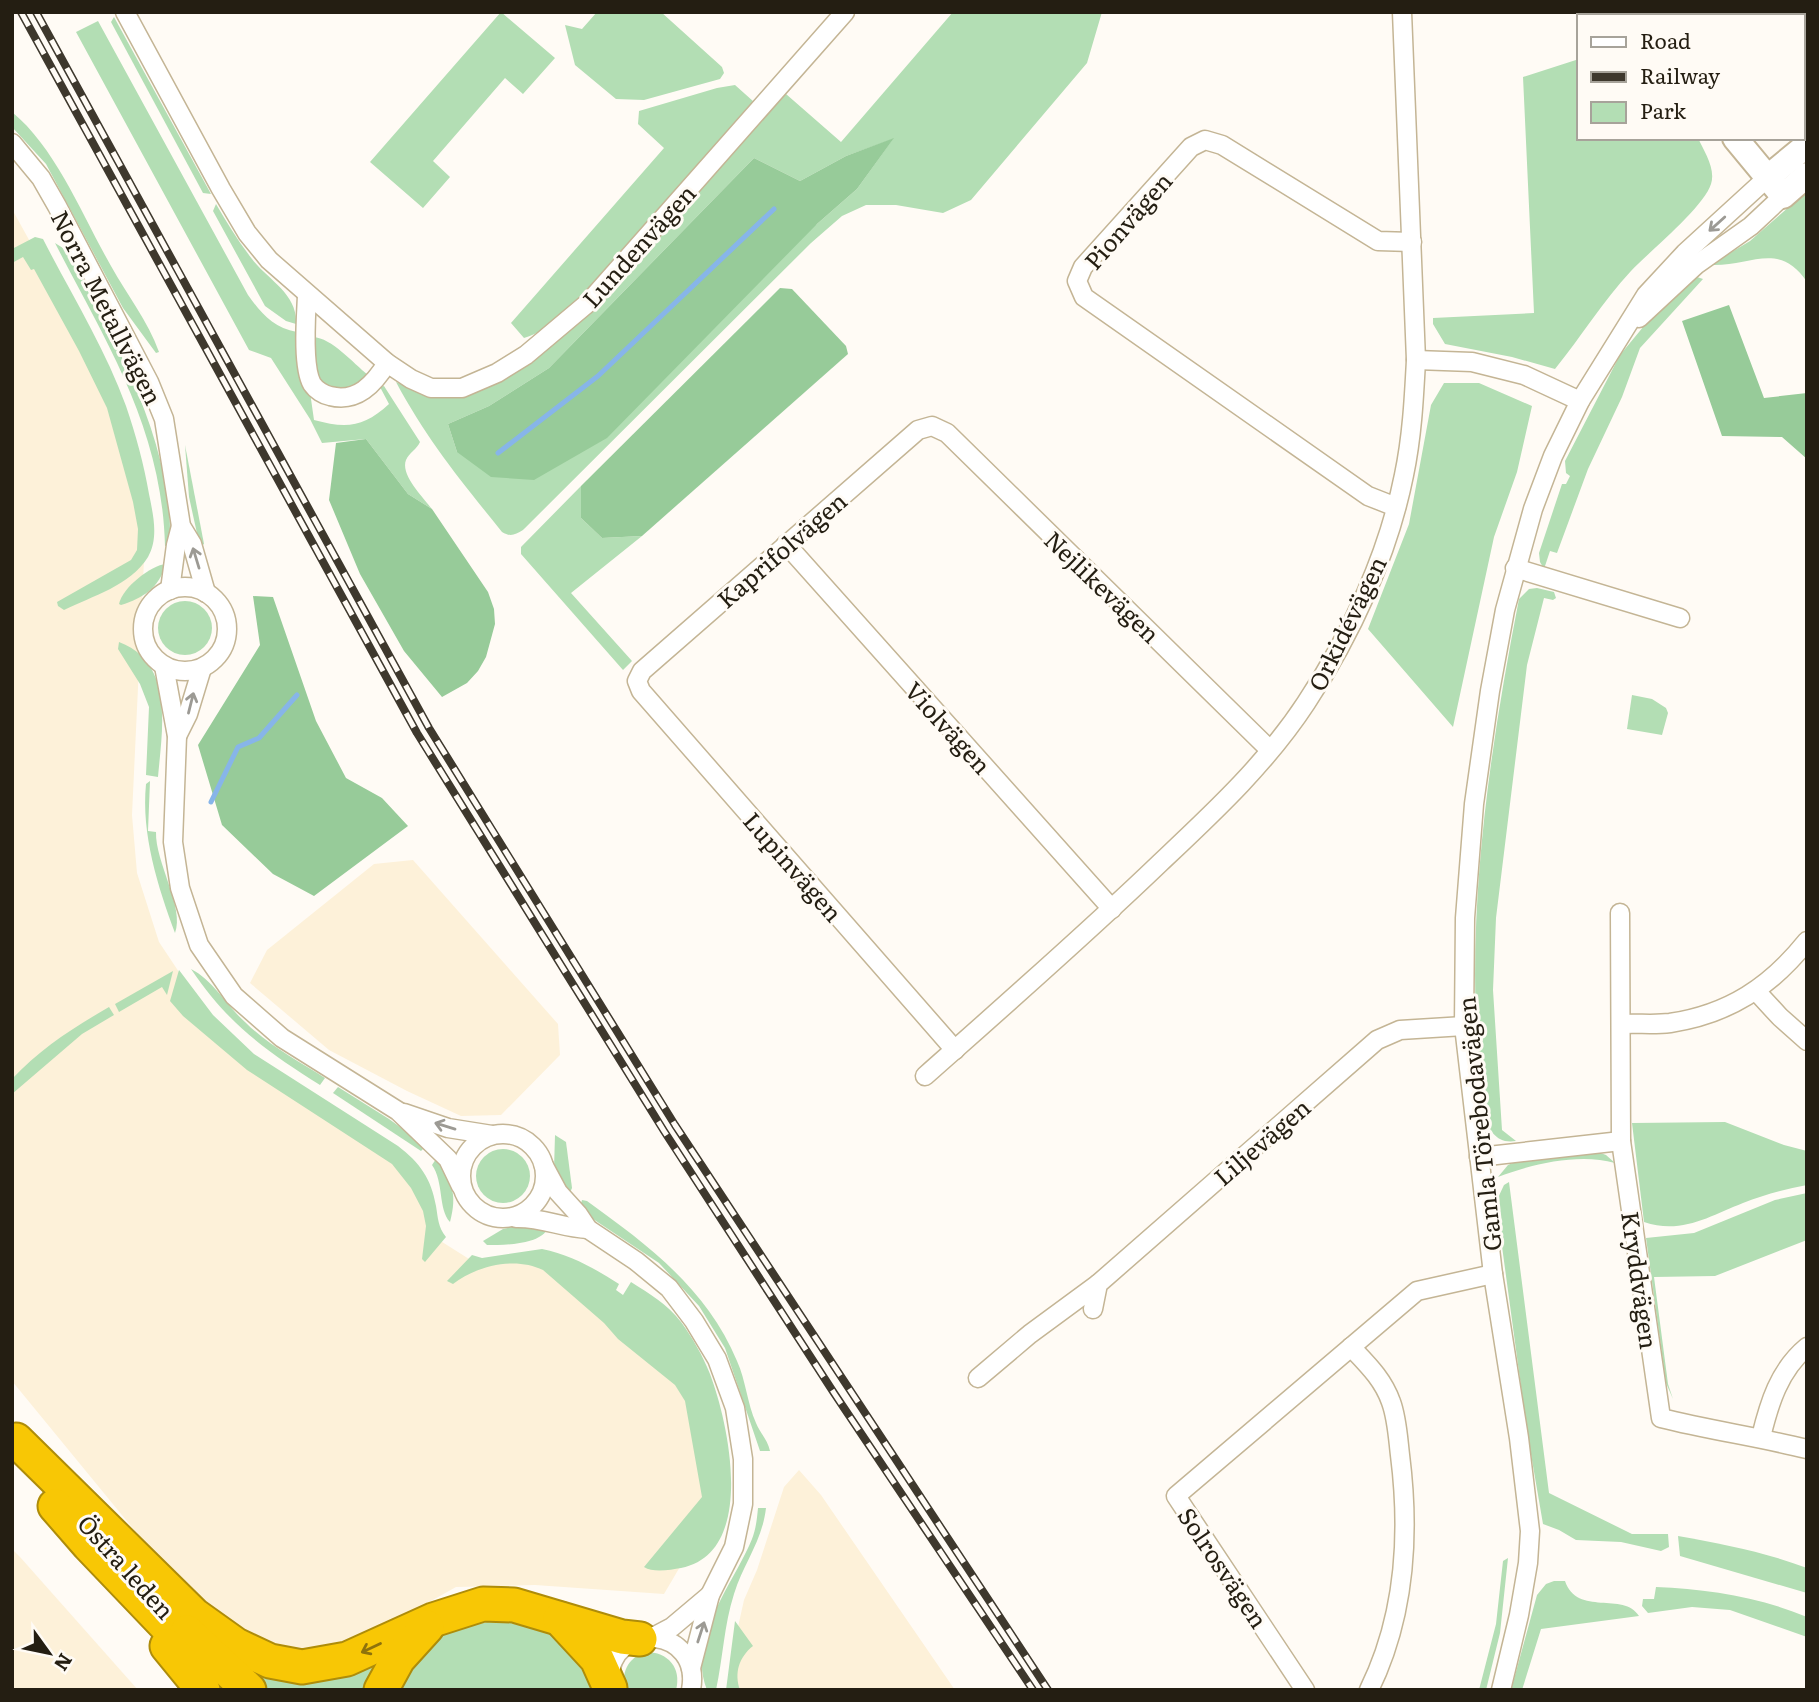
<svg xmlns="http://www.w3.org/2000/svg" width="1819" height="1702" font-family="Literata,serif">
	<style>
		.built { fill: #fdf1d9 }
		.green { fill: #b3deb4; fill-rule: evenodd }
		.forest { fill: #97cb99 }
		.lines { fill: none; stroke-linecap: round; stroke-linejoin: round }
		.stream { stroke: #87b5e9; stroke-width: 5 }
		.street-casing { stroke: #c4b595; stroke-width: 21 }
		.secondary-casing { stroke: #c4b595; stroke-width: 28 }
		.highway-casing { stroke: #ae8c0a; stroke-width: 37 }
		.street { stroke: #fff; stroke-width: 18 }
		.secondary { stroke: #fff; stroke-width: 24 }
		.highway { stroke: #f8c705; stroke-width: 33 }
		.rail-casing { stroke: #3e382d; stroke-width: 8 }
		.rail { stroke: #fffbf5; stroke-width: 5; stroke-dasharray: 16; stroke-linecap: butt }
		.oneway { stroke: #9c9a94 }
		.oneway2 { stroke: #8e720c }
		.labels { text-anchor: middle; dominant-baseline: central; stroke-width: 6; stroke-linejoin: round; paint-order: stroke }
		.street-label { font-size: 24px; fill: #241e12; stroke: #fffbf5 }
	</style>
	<rect width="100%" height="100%" fill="#fffbf5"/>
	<g class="built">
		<path d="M12,209L119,403L145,539L132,815L137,873L159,942L211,1020L268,1069L404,1155L439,1240L477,1264L527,1258L556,1266L691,1399L707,1521L664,1594L535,1585L456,1587L363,1639L287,1652L230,1625L135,1531L12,1381Z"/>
		<path d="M413,860L558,1024L560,1055L501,1115L461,1116L407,1091L329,1050L250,983L267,950L374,864Z"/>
		<path d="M799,1470L821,1495L955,1690H733L736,1636L744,1600L757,1570L784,1487Z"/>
		<path d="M12,1549L20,1557L138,1690H12Z"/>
	</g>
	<g class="green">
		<path d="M501,12L555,58L523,94L505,78L433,161L450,177L423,208L370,162Z"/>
		<path d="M597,12H661L722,67L724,73L720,79L644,100L616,99L575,65L565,25L582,29Z"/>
		<path d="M953,12H1102L1087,63L971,200L943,213L896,205H866L842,216L811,243L523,530C515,535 510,537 502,532C461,481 427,440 396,382C419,392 437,399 462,395C482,392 498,380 515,370C584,326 637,262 690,201C722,165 754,130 786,94L841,142ZM893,139L857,189L817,224L457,452L448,424L489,406L549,368L754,158L800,181L846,156Z"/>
		<path d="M1680,12H1807V130L1803,133V16H1682Z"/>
		<path d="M114,17L211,194L203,193L111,22Z"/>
		<path d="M98,21L248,295C261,313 273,328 297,332L298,367L302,381L310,392L314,420C347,429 364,427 389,404L380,387L384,386L420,442C417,449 409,453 406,460C400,475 424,498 432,509L408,494L366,439L322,443L310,419L271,358L249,350L76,32Z"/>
		<path d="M1579,59V138H1698C1704,151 1716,169 1711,184C1704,207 1650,251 1631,271C1603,301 1581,337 1555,369L1512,357L1445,344L1433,324V318L1534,313L1523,77Z"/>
		<path d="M735,85L754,102C704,160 655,219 601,274C581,295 552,331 524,338L511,323L664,148L638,124L639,111L717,88Z"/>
		<path d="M12,112C56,148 83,217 111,266C127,295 148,321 159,352L156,353L123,308L46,164L12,127Z"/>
		<path d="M1807,191V282C1779,240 1750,267 1710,265L1750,241Z"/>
		<path d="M216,204C227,223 238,241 252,259C268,280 298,294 296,324L286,321L265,306L213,211Z"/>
		<path d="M35,237L43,239C71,294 105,348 126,406C136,435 144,465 149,494C153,514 159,538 148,557C130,586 92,596 64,610L58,606L57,602L131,560L137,550L138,529L133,502L107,408L79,351L34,269L31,270L23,257L12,263V249Z"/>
		<path d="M55,243L66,250L70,255C116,344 174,443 170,546H165C162,428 107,344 55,243Z"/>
		<path d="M1697,277L1703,279L1640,348L1622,397L1588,469L1557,553L1550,551L1544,569L1540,562L1539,553L1562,484H1566L1570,476L1566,473L1565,461L1620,355L1658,309L1689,279Z"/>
		<path d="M313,337C332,338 353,363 368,375C356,393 324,395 316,372C313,361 314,348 313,337Z"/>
		<path d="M1444,383H1479L1532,406L1517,472L1494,537L1453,727L1368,629L1409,524L1431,405Z"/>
		<path d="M185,445L204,544L200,547L189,497Z"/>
		<path d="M581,486V518L602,538L642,536L571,593L632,661L623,670L521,554V547Z"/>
		<path d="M166,564C159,588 143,598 121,605L119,604C122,588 151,565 166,564Z"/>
		<path d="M1537,588L1554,592L1556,598L1553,600L1544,598L1527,665L1496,918L1493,990L1502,1130L1516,1141C1496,1144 1490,1131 1484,1115C1461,943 1486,769 1519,599L1529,589Z"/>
		<circle cx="185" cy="628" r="27"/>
		<path d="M119,642C175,663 162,730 158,777L146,775L149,707L140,684L118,649Z"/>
		<path d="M1632,695L1652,699L1666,708L1668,713L1662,735L1627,729Z"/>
		<path d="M150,781L148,831L156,832C155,862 185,908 175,933C158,887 141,834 146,784Z"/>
		<path d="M191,969C214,981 226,1005 245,1022C268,1045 298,1061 325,1078L320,1085C266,1051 228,1024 191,969Z"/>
		<path d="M179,970L213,1015L254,1054L398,1146C420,1163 431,1178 436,1206C438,1218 438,1227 446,1237L425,1262L422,1259L426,1226L423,1211L411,1188L392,1164L247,1070L183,1016L170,1001Z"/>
		<path d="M173,971L167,995L162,987L119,1012L115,1004Z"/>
		<path d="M109,1007L114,1015L82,1034L12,1094V1079C41,1048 73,1028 109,1007Z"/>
		<path d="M338,1087L389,1119L426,1146L421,1151L333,1093Z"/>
		<path d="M1725,1122L1784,1145L1807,1151V1185C1785,1189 1764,1195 1743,1203C1710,1216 1681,1235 1644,1222L1632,1123Z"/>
		<path d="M555,1135L566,1142L572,1188L568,1197L554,1169Z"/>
		<circle cx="503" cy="1176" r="27"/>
		<path d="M1598,1152L1606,1155L1615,1163C1579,1153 1532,1164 1498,1177L1508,1165L1515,1162Z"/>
		<path d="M438,1156C451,1180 458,1194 450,1222C438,1209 444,1182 432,1165Z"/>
		<path d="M1509,1182L1549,1493L1632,1534H1668L1669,1547L1661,1551L1621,1542L1576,1540L1559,1530L1543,1524L1527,1431L1496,1202L1504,1185Z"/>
		<path d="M1807,1193V1240L1715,1276L1654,1277L1668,1384L1673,1399L1666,1383L1646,1238L1694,1233L1775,1200Z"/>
		<path d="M582,1200L587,1201C648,1245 707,1289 737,1361C746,1381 747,1403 756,1423C760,1433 768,1440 770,1451H760L725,1348L699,1306L659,1263L590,1217L580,1207Z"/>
		<path d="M517,1226L547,1230C537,1245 504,1245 487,1245L483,1241L503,1229Z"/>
		<path d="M542,1249C571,1255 594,1268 619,1284L616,1290L623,1295L631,1282C650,1294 667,1304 681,1322C692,1337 703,1356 710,1374C729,1424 757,1553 681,1568C670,1570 653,1573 644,1567L702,1497L685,1401L675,1385L618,1339L604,1323L543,1270C515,1256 476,1266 453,1284L447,1281L472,1255L482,1258Z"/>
		<path d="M758,1508H766C762,1542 744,1562 734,1594C724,1625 723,1658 716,1690H707C686,1639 734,1583 752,1539C756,1529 757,1518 758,1508Z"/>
		<path d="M1678,1536C1722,1544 1765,1552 1807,1568V1593L1680,1556Z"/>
		<path d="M1508,1558L1500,1633L1486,1690H1479L1496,1624L1503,1561Z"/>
		<path d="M1554,1581H1565C1577,1617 1624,1591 1639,1616L1541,1629L1522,1690H1511L1537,1595L1546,1584Z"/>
		<path d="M1656,1587C1707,1589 1759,1597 1807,1617V1637L1730,1610L1692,1607L1648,1613L1642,1606L1643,1599H1654Z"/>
		<path d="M497,1620L537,1624L567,1640L597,1690H393L419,1651L449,1630Z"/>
		<path d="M735,1621L753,1646C739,1657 734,1673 740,1690H726Z"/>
		<path d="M391,1647L372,1690H255L245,1659Z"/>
		<path d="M644,1652C667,1651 682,1667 676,1690H626C620,1673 628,1659 644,1652Z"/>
	</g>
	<g class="forest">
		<path d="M894,138L857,189L817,224L607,438L534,480L491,477L457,452L448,424L489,406L549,368L754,158L800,181L846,156Z"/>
		<path d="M780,288L792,289L846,346L848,354L642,536L602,538L581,518V486Z"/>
		<path d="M1729,305L1764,398L1807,393V459L1782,437L1722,436L1682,321Z"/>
		<path d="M366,439L408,494L432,509L488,592L494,609L495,624L486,657L478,671L467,683L442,697L404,651L360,574L329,500L336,443Z"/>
		<path d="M253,596L273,597L316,721L346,778L382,798L408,826L314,896L273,874L222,825L198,745L260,645Z"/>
	</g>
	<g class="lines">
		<g class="stream">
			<path d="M498,453L598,376L774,209"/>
			<path d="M211,802L238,747L259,738L297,695"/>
		</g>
		<g class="street-casing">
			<g id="street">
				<path d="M125,12L221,189L247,233L269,260L387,363L411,379L431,388H462L497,373L526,355L589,302L845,12"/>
				<path d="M12,143L41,178L57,206L149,382L164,419L181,526L192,544L206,593"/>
				<path d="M307,296C306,317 302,366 312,384C316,390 324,395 330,396C357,403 374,384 387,363"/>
				<path d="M1639,318L1696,265L1751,226L1783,196"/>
				<path d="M1416,360L1472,362L1524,375L1580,401"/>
				<path d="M1396,507L1368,496L1084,297L1077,281L1083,267L1191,147L1205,140L1222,145L1378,241L1412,242"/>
				<path d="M786,544L1112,909"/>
				<path d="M1515,568L1680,618"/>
				<circle cx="185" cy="629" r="42"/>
				<path d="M170,590L176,545L181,526"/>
				<path d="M164,666L177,736L173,842L180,888L199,945L234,996L282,1038L398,1111L448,1159L461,1186"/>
				<path d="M177,736L188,714L202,668"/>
				<path d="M1620,913L1621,1141L1661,1418C1709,1430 1758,1437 1807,1449"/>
				<path d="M1756,991L1780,1017L1807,1041"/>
				<path d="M1621,1024C1637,1023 1654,1025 1670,1023C1729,1014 1770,987 1807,941"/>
				<path d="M955,1050L641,691L637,681L642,671L918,430L932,426L947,433L1270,750"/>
				<path d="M925,1076C1004,1006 1084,936 1160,863C1213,813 1266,764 1306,703C1351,635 1388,555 1404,475C1412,437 1414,398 1416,360L1402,12"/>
				<path d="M404,1113L448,1128L492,1135"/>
				<circle cx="503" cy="1176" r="42"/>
				<path d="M1479,1157L1621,1141"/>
				<path d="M544,1166L558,1192L578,1214L588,1229L636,1261L669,1288L694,1321L717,1359L735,1408L743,1459V1504L734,1547L710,1595L691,1668"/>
				<path d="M516,1218C542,1217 562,1228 588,1229"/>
				<path d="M1093,1309L1098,1284L1377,1040L1400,1030L1464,1026"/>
				<path d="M1351,1347C1367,1364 1383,1379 1391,1402C1397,1418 1398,1438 1400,1455C1410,1534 1405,1617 1369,1690"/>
				<path d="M978,1378L1030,1334L1098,1284"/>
				<path d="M1761,1437C1769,1404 1779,1370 1807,1347"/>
				<path d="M653,1637L672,1627L710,1595"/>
				<path d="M609,1680C611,1618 703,1627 691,1690"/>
				<path d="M1305,1690L1176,1496L1417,1291L1493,1274"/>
				<path d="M1501,1690L1519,1615L1528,1563L1530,1531L1519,1438L1493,1274L1464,1026L1465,918L1474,804L1490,691L1505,610L1533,509L1553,456L1580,401L1646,295L1685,253L1767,178"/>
			</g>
		</g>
		<g class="secondary-casing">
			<g id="secondary">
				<path d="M1662,12L1664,16"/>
				<path d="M1735,138L1783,196L1807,175"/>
				<path d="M1767,178L1807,145"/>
			</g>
		</g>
		<g class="highway-casing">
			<g id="highway">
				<path d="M16,1440L194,1615L236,1645L270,1661L302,1667L347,1659L433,1620L483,1604L514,1605L622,1637L640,1639"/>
				<path d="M55,1506L89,1545L197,1658"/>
				<path d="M560,1619L597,1659L610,1688"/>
				<path d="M187,1632L249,1690"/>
				<path d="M167,1646L203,1690"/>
				<path d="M381,1690L398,1659L427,1627"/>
			</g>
		</g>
		<use href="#street" class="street"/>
		<use href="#secondary" class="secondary"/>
		<use href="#highway" class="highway"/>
		<g class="rail-casing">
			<g id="rail">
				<path d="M21,12L417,733L664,1131L834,1393L1033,1690"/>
				<path d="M36,12L429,728L675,1125L1048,1690"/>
			</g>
		</g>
		<use href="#rail" class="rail"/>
	</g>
	<defs><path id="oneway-shaft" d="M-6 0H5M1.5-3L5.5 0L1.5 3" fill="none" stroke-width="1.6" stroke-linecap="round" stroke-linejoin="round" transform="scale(1.75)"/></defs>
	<g class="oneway">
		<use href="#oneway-shaft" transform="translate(1717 224) rotate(138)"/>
		<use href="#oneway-shaft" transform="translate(196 558) rotate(-107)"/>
		<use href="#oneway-shaft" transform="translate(191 703) rotate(-76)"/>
		<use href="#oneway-shaft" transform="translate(445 1126) rotate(-163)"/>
		<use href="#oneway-shaft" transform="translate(701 1632) rotate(-72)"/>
	</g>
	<use class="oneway2" href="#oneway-shaft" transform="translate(371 1648) rotate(155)"/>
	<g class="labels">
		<g class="street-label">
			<text transform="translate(1127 220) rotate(-49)">Pionvägen</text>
			<text transform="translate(638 245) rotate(-48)">Lundenvägen</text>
			<text transform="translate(108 307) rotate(63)">Norra Metallvägen</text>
			<text transform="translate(781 549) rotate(-41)">Kaprifolvägen</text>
			<text transform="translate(1103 586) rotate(44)">Nejlikevägen</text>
			<text transform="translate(1346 623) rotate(-64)">Orkidévägen</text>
			<text transform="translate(949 727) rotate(48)">Violvägen</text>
			<text transform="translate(794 866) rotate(49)">Lupinvägen</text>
			<text transform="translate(1478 1124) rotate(-96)">Gamla Törebodavägen</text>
			<text transform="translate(1261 1141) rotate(-41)">Liljevägen</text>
			<text transform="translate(1641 1280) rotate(82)">Kryddvägen</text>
			<text transform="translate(127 1566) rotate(48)">Östra leden</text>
			<text transform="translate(1224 1567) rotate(56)">Solrosvägen</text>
		</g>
	</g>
	<rect width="1819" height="1702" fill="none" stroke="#241e12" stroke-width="28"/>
	<rect x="1577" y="14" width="228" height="126" fill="#fffbf5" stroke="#a7a39a" stroke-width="2"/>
	<rect x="1591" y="37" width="35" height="10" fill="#ffffff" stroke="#a7a39a" stroke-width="2"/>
	<text x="1640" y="49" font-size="21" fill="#241e12">Road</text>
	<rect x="1591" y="72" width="35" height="10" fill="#3e382d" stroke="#a7a39a" stroke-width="2"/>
	<text x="1640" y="84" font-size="21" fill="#241e12">Railway</text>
	<rect x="1591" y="102" width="35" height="21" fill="#b3deb4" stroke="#a7a39a" stroke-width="2"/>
	<text x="1640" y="119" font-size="21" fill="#241e12">Park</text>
	<g transform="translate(49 1653) rotate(123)" stroke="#fffbf5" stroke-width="5" paint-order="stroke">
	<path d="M0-5L12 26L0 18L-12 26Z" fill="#241e12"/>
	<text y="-10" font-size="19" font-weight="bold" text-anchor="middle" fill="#241e12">N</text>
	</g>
</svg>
